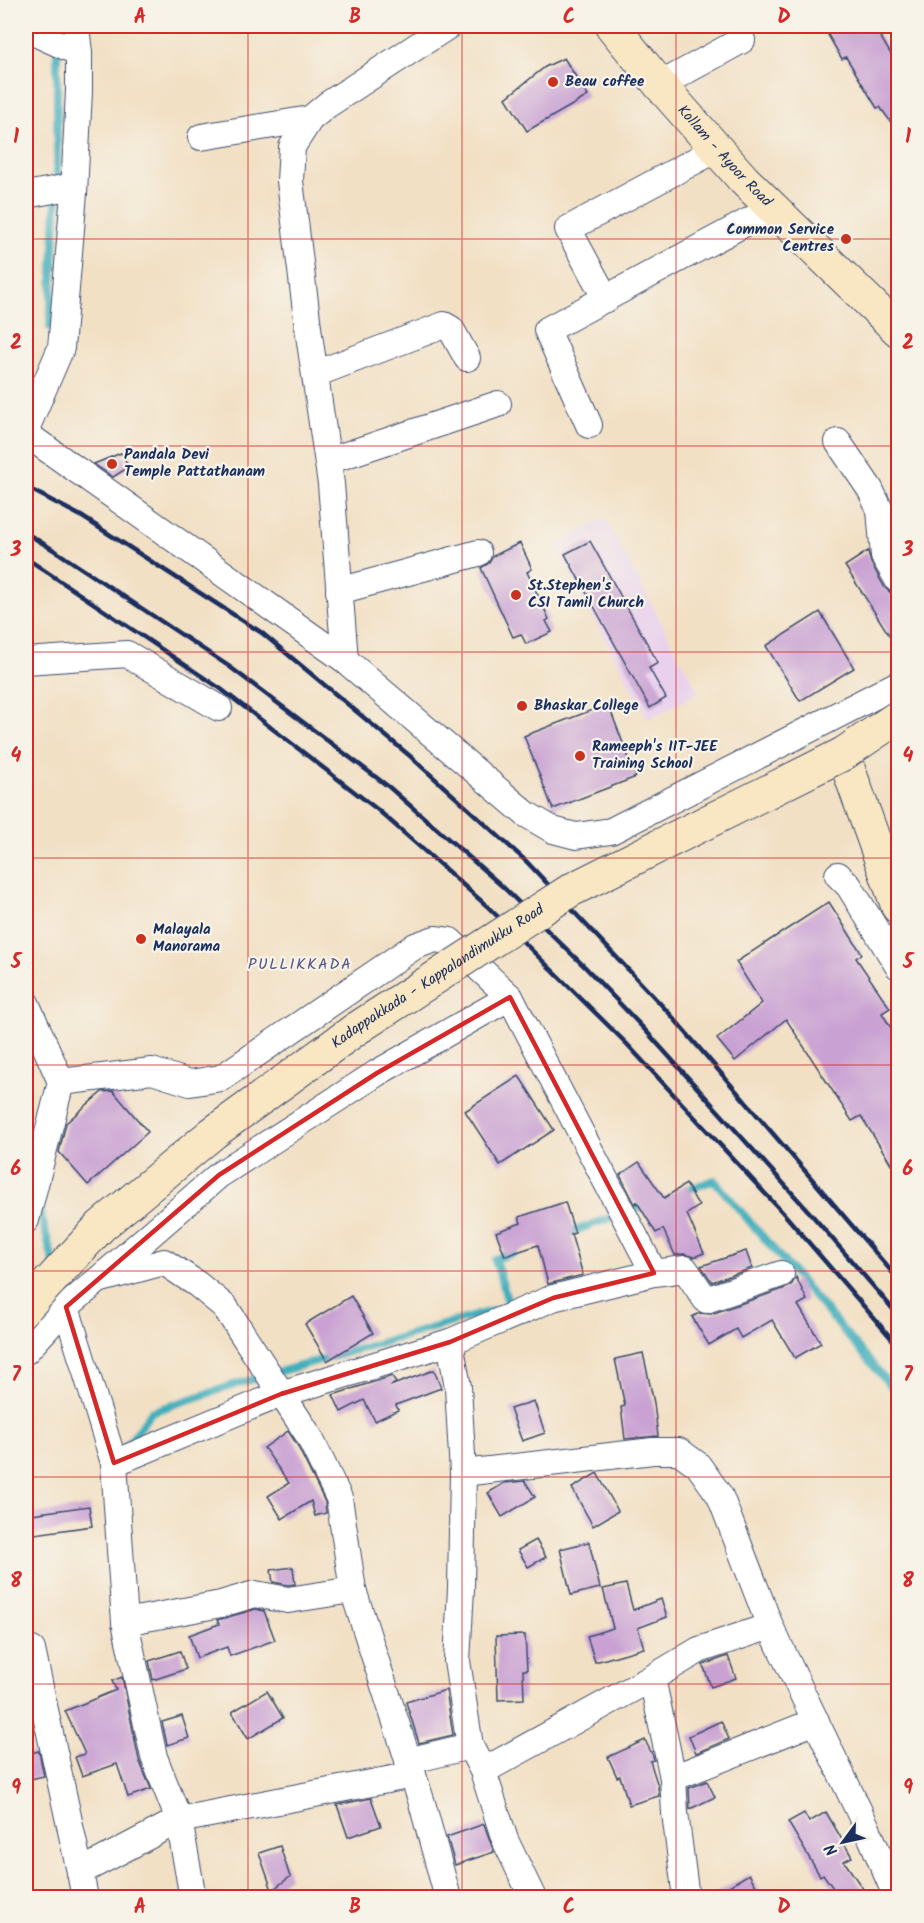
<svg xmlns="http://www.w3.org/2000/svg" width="924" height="1923" font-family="Kalam,sans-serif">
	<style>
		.built { fill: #e9d1ed }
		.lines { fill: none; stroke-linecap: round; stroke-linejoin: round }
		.stream { stroke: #3faebc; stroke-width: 8 }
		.building { fill: #c9a1d3 }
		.minor-casing { stroke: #3b4a6d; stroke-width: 28 }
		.secondary-casing { stroke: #3b4a6d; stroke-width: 35 }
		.minor { stroke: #fff; stroke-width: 26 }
		.secondary { stroke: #f9e7c3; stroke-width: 33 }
		.rail { stroke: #1b2f5e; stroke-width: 4.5 }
		.secondary-bridge-casing { stroke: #3b4a6d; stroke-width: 35; stroke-linecap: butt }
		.secondary-bridge { stroke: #f9e7c3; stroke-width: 33 }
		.marked { fill: none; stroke: #d62828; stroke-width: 4.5; stroke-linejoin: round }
		.grid { fill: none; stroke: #d62828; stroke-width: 1.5; stroke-opacity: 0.55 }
		.poi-dot { fill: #c8321e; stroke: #f7f3e8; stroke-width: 2 }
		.labels { text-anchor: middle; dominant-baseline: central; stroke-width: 4.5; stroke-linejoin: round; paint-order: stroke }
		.poi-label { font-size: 15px; font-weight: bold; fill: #1b2f5e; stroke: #f7f3e8; text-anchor: start }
		.street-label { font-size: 15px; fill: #1b2f5e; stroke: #f7f3e8 }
		.neighbourhood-label { font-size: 16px; letter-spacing: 1.5px; fill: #585787; stroke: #f7f3e8 }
		.neatline { fill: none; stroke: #d62828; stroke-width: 2 }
		.grid-label { font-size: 20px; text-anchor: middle; font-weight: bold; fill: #d62828 }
	</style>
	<rect width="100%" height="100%" fill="#f7f3e8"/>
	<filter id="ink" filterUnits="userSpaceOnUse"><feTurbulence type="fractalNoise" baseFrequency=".0167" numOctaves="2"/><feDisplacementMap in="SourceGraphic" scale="12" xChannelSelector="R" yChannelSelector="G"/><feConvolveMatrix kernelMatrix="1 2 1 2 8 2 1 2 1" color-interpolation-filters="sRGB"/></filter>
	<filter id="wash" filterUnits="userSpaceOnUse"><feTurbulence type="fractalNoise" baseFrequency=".008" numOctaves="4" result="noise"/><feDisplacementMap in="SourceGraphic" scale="24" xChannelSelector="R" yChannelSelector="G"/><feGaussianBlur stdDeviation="1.35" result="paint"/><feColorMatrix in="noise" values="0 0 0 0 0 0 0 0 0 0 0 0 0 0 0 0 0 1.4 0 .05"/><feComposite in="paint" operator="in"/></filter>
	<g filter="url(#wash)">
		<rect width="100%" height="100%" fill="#f2e0c5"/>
		<path class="built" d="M605,518L699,693L648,719L555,546Z"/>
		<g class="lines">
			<g class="stream">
				<path d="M50,327L57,188V26"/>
				<path d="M679,1193L714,1180L896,1392L898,1390"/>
				<path d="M38,1204L54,1264"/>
				<path d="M566,1234L648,1204"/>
				<path d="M123,1451L151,1412L240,1383L509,1306L495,1259L513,1253"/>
			</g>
		</g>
		<g id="blocks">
			<g class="building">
				<path d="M843,26H874L898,66V132L880,107L877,108L846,57L842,59L828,35Z"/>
				<path d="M564,58L588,96L527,131L506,98L545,67Z"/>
				<path d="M121,453L129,467L113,477L94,464Z"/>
				<path d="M590,541L658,663L649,668L666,698L650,708L565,554Z"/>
				<path d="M520,543L532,569L527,572L549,619L546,621L552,632L526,644L521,634L513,637L481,568L489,563L493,556Z"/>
				<path d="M868,551L871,563L885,588L891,593L898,595V649L845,566Z"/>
				<path d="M820,612L854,668L800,701L766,646Z"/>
				<path d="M608,704L636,777L553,809L524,736Z"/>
				<path d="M829,902L862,954L856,958L890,1008L882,1013L898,1040V1175L861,1116L852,1121L786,1019L735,1061L717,1039L762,1003L736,962Z"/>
				<path d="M519,1076L554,1130L500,1165L465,1111Z"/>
				<path d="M113,1091L148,1132L88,1185L59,1152L66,1123L102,1092Z"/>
				<path d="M639,1162L664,1198L686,1184L699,1206L687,1214L704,1253L694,1257L684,1254L675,1255L663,1229L656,1233L637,1202L635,1204L620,1175Z"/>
				<path d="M565,1202L575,1233L571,1234L583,1275L548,1284L538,1245L505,1256L496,1232L521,1223L519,1217Z"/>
				<path d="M746,1251L752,1268L712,1282L701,1266Z"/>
				<path d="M796,1277L807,1300L798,1305L821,1343L795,1358L772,1320L741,1338L736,1329L709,1345L692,1317L699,1313L711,1314L786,1288L792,1284Z"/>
				<path d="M351,1296L373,1333L327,1361L305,1324Z"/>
				<path d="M643,1353L654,1403L658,1436L625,1439L621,1407L625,1406L615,1359Z"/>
				<path d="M434,1370L441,1388L396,1405L398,1410L375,1421L364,1400L341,1412L333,1395L392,1376L396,1383L390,1386Z"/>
				<path d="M534,1401L545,1433L522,1441L510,1409Z"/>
				<path d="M288,1431L296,1443L325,1502L326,1513L315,1516L311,1501L282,1519L268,1496L289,1483L264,1448Z"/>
				<path d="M597,1473L618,1511L593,1526L572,1488Z"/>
				<path d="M525,1481L535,1497L502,1517L488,1493L504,1483Z"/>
				<path d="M89,1506L92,1526L35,1534L32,1514Z"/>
				<path d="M536,1540L546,1557L528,1567L518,1550Z"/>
				<path d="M589,1542L600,1588L571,1595L560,1549Z"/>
				<path d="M293,1567L295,1584L288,1585L273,1582L271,1570Z"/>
				<path d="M626,1584L633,1610L661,1599L667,1617L638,1628L644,1648L595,1662L587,1636L613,1628L603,1589Z"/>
				<path d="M256,1609L264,1611L275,1640L230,1656L227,1647L197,1658L189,1635L219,1624L217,1620Z"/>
				<path d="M525,1635L527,1670H523L524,1699L498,1700L496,1636Z"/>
				<path d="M180,1651L186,1669L153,1680L149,1661Z"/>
				<path d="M728,1656L736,1678L711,1687L703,1665Z"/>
				<path d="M122,1677L139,1760L151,1789L128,1797L117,1764L82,1776L75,1757L85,1754L65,1711L116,1690L112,1681Z"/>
				<path d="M446,1690L453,1735L419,1743L406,1702Z"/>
				<path d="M267,1691L283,1718L248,1739L232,1712Z"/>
				<path d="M182,1716L189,1738L167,1745L162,1722Z"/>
				<path d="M721,1721L729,1739L696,1753L689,1736Z"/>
				<path d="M645,1740L653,1756L654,1760L650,1761L658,1786L659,1796L629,1805L620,1776L617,1777L608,1757Z"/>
				<path d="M39,1751L44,1776L26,1780V1754Z"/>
				<path d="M707,1781L715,1797L690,1809L689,1788Z"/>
				<path d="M371,1798L381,1826L348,1837L337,1805Z"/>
				<path d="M826,1812L852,1857L844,1861L869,1898H840L823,1874L820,1876L788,1822L804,1813L809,1822Z"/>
				<path d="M484,1824L494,1852L455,1865L447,1837Z"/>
				<path d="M280,1846L290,1877L272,1890L259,1853Z"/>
				<path d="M749,1874L763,1898H709Z"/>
			</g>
		</g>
	</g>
	<g filter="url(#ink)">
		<use href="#blocks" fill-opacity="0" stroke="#3b4a6d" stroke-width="1.5"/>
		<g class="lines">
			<g class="minor-casing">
				<g id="minor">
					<path d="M26,29L79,53"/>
					<path d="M660,85L742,40"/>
					<path d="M201,137L310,119"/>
					<path d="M26,195L74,186"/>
					<path d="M606,299L568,229L717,149"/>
					<path d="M315,374L444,325L451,329L467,358"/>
					<path d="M589,425L547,330L773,208"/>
					<path d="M26,429L61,348L74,193L79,91V53L76,26"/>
					<path d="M26,434L345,660L526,814L553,830L576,836L611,831L898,684"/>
					<path d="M838,442L870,489L880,510L884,556L898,580"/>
					<path d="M328,461L498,404"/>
					<path d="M339,591L478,553"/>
					<path d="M345,660L331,484L309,335L290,181L292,147L310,119L327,105L448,26"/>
					<path d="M26,661L127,654L219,708"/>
					<path d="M838,875L849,886L898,966"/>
					<path d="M26,1003L61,1082L26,1220"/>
					<path d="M61,1082L152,1071L190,1083L221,1078L415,946L435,939L450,941L510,997L377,1073L219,1175L98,1280"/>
					<path d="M654,1273L685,1269L706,1300L781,1274"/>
					<path d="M66,1307L114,1463L125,1622L154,1757L179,1820L193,1898"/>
					<path d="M450,1342L553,1298L654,1273L510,997"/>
					<path d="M26,1351L66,1307L98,1280L164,1262L197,1284L225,1307L309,1436L339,1498L353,1590L422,1803L448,1898"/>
					<path d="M114,1463L281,1394L450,1342L458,1387L463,1473L653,1451H679L698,1465L720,1496L770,1626L867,1828L897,1898"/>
					<path d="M463,1473L461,1589L457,1661L470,1746L483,1771L505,1840L533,1898"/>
					<path d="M125,1622L221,1604L255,1594L288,1600L353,1590"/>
					<path d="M32,1650L80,1872L179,1820L413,1775"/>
					<path d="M408,1761L470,1746"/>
					<path d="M483,1771L652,1678"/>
					<path d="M673,1778L816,1721"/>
					<path d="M80,1872L85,1898"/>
					<path d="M686,1898L675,1813L673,1778L652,1678L699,1650L770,1626"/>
				</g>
			</g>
			<g class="secondary-casing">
				<g id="secondary">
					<path id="s1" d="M612,26L660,85L744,180L898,330"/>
					<path d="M843,754L898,907"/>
				</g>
			</g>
			<use href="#minor" class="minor"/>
			<use href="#secondary" class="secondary"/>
			<g class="rail">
				<path d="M26,487L81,516L262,633L410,756L527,862L670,1014L898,1279"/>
				<path d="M26,533L57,552L230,667L389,787L502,886L586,968L646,1031L811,1214L898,1315"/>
				<path d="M26,558L221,689L378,810L487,906L626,1043L785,1215L898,1346"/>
			</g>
			<g class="secondary-bridge-casing">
				<g id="secondary-bridge">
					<path id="s2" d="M26,1307L101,1226L213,1133L356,1029L571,890L843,754L898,717"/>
				</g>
			</g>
			<use href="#secondary-bridge" class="secondary-bridge"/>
		</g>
	</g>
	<path class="marked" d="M510,997L654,1273L553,1298L450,1342L281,1394L114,1463L66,1307L219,1175L377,1073Z"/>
	<path class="grid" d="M248,26V1898M462,26V1898M676,26V1898M26,239H898M26,446H898M26,652H898M26,858H898M26,1065H898M26,1271H898M26,1477H898M26,1684H898"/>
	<g class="poi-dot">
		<circle cx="553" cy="82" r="6"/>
		<circle cx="846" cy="239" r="6"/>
		<circle cx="112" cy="464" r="6"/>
		<circle cx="516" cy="595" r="6"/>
		<circle cx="522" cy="706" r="6"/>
		<circle cx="580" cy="756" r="6"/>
		<circle cx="141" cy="939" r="6"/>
	</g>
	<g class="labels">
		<g class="poi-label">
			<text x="565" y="82">Beau coffee</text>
			<text x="834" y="230" text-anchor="end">Common Service<tspan x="834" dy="17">Centres</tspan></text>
			<text x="124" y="455">Pandala Devi<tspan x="124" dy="17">Temple Pattathanam</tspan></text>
			<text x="528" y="586">St.Stephen's<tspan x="528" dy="17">CSI Tamil Church</tspan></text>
			<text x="534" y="706">Bhaskar College</text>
			<text x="592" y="747">Rameeph's IIT-JEE<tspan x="592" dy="17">Training School</tspan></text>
			<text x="153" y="930">Malayala<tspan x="153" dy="17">Manorama</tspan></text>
		</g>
		<g class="street-label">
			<text stroke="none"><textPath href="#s1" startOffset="172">Kollam - Ayoor Road</textPath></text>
			<text stroke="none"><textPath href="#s2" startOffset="530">Kadappakkada - Kappalandimukku Road</textPath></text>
		</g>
		<g class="neighbourhood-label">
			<text x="300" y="964">PULLIKKADA</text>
		</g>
	</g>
	<rect width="924" height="1923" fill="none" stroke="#f7f3e8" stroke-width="66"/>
	<g transform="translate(843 1842) rotate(237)" stroke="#f7f3e8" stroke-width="4.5" paint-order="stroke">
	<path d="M0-4.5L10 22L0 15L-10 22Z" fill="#1b2f5e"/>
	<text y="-9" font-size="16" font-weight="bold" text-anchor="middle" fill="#1b2f5e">N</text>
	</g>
	<rect x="33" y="33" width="858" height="1857" class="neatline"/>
	<g class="grid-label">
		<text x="140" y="23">A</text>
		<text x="355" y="23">B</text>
		<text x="569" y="23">C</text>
		<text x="784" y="23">D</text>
		<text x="16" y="143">1</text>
		<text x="908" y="143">1</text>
		<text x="16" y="349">2</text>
		<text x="908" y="349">2</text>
		<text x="16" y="556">3</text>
		<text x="908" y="556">3</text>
		<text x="16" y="762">4</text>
		<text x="908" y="762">4</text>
		<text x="16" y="968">5</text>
		<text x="908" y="968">5</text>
		<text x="16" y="1175">6</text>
		<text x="908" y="1175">6</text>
		<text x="16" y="1381">7</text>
		<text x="908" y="1381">7</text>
		<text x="16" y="1587">8</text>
		<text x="908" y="1587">8</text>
		<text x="16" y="1794">9</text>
		<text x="908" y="1794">9</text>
		<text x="140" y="1913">A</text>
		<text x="355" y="1913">B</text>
		<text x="569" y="1913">C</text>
		<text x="784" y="1913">D</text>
	</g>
</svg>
